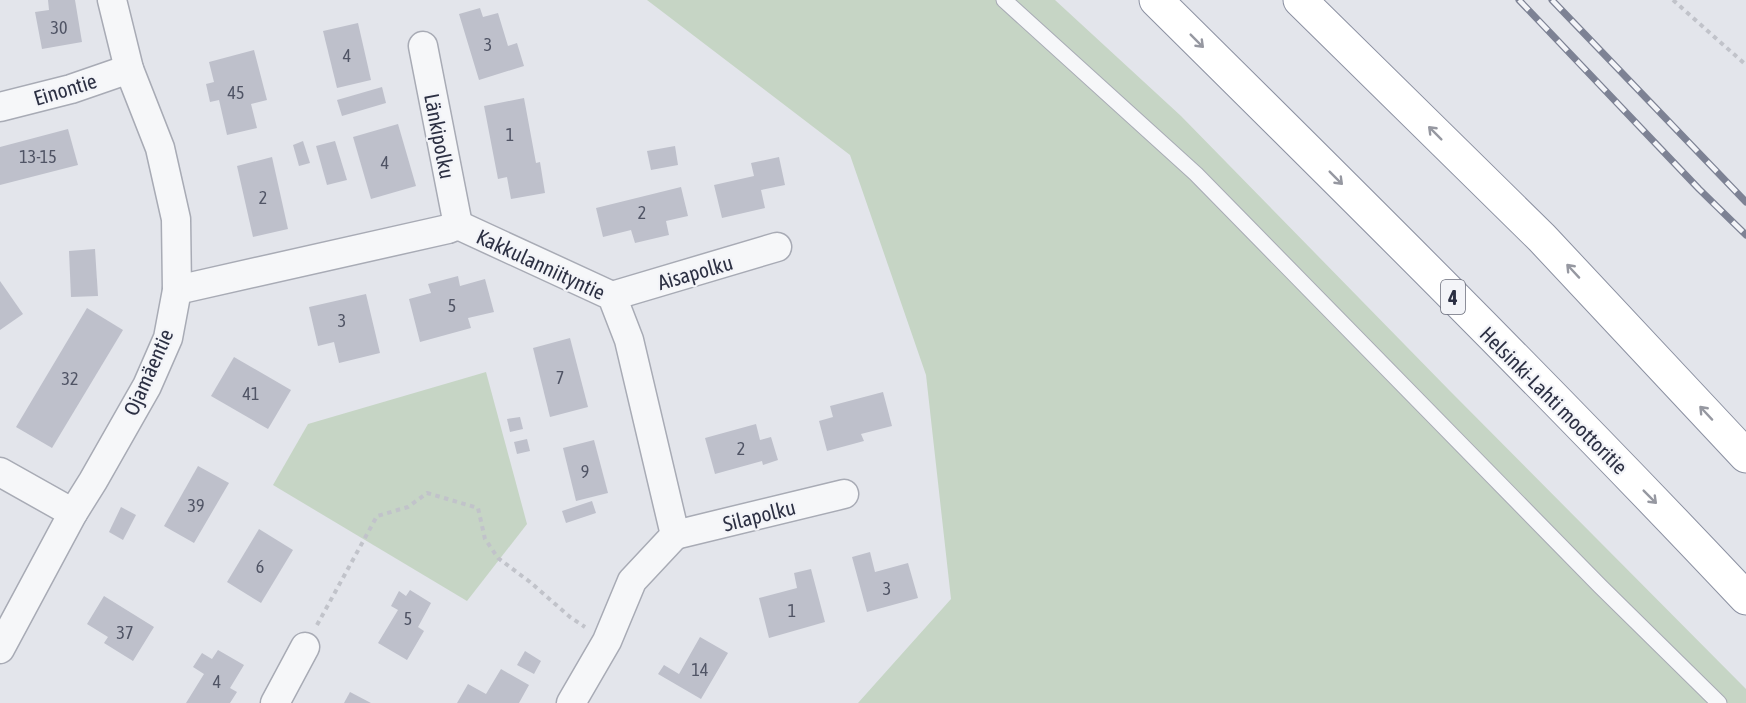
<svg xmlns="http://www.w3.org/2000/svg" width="1746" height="703" font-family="'Asap Condensed',sans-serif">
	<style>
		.green { fill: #c6d5c5 }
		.building { fill: #bec0cb }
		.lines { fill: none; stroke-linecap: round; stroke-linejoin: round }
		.service-casing { stroke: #a8abb5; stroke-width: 17 }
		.minor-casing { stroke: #a8abb5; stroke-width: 31 }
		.motorway-casing { stroke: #8b90a1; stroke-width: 35 }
		.path { stroke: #c1c3ca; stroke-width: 4; stroke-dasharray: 4.5 4.5; stroke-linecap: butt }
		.service { stroke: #f6f7f9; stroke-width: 15 }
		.minor { stroke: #f6f7f9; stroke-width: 28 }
		.motorway { stroke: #fff; stroke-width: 33 }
		.rail-casing { stroke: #7d8294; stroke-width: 7 }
		.rail { stroke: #f3f4f8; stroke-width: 4.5; stroke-dasharray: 14; stroke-linecap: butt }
		.oneway { stroke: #9698a1 }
		.labels { text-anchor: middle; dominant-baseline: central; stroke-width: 4.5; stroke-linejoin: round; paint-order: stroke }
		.number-label { font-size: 18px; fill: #505465 }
		.shield { fill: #f3f4f8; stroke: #686b79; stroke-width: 1.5 }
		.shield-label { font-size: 20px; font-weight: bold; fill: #2c3043 }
		.street-label { font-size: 21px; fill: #2c3043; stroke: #f3f4f8 }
	</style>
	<rect width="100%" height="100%" fill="#e3e5eb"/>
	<g class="green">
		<path d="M647,0H1055L1181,116L1450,391L1746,689V703H858L951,599L926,375L850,155Z"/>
		<path d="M486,372L527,524L467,601L273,485L308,424Z"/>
	</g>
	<g class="building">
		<path d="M48,0H75L82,42L42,49L35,12L49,10Z"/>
		<path d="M480,8L483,17L498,13L508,46L517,43L524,66L479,80L459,14Z"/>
		<path d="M358,23L371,80L337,88L323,31Z"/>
		<path d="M254,50L267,100L251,104L257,128L227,135L219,100L210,102L206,84L214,82L209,62Z"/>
		<path d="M382,87L386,103L342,116L337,100Z"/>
		<path d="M524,98L536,163L540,162L545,193L511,199L507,177L498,179L484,106Z"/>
		<path d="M398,124L416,186L371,199L353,137Z"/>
		<path d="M68,129L78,165L0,185V147Z"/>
		<path d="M303,141L310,163L299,166L293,145Z"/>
		<path d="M335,141L347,180L327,185L316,146Z"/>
		<path d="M675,146L678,165L651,170L647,151Z"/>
		<path d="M272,157L288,229L253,237L237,166Z"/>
		<path d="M779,157L785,185L761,190L765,208L722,218L714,185L754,176L751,163Z"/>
		<path d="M681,187L688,216L666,221L669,235L635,243L631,230L603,237L596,208Z"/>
		<path d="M95,249L98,296L71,297L69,251Z"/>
		<path d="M458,276L460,286L485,279L494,312L468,318L471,328L420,342L409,299L431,293L428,284Z"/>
		<path d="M0,281L23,314L0,330Z"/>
		<path d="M366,294L380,353L339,363L334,342L318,346L309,307Z"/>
		<path d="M87,308L123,330L52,448L16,427Z"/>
		<path d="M570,338L588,407L550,417L533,348Z"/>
		<path d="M234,357L291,390L268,429L211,396Z"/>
		<path d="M883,392L892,426L861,434L864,441L827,451L819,421L833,417L830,406Z"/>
		<path d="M520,417L523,429L510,432L507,419Z"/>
		<path d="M756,424L760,440L771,437L778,460L763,465L762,461L715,474L705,438Z"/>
		<path d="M527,439L530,451L517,454L514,442Z"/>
		<path d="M594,440L608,493L576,501L563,448Z"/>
		<path d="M198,466L229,483L194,543L164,526Z"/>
		<path d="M592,501L596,513L566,523L562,511Z"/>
		<path d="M121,507L136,515L123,540L109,532Z"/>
		<path d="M259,529L293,550L261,603L227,582Z"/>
		<path d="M870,552L875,572L908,563L918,598L867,612L852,557Z"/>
		<path d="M811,569L825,622L769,638L759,598L797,588L794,573Z"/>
		<path d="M410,590L431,603L418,627L424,631L407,660L378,643L398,610L391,606L399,591L406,596Z"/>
		<path d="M104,596L154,627L133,661L104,643L108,637L87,624Z"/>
		<path d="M700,637L728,653L701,699L658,674L664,665L679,674Z"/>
		<path d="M218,650L244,665L230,688L237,692L230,703H186L204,674L193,667L202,653L212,659Z"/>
		<path d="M525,651L541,661L534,674L517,665Z"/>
		<path d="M501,669L529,685L519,703H457L468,684L486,694Z"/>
		<path d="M350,692L371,703H344Z"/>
	</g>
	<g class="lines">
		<g class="service-casing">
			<path id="service" d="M1004,0L1196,174L1600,586L1719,703"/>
		</g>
		<g class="minor-casing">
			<g id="minor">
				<path d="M423,46L458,225"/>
				<path d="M0,107L71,89L129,69"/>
				<path d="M177,290L448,229L458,225L612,296L629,340L675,535L632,581L607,641L571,703"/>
				<path d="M612,296L777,247"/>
				<path d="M0,472L73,513"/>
				<path d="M675,535L844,494"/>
				<path d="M0,649L73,513L93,481L147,386L168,338L177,290L176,219L160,148L129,69L112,0"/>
				<path d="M275,703L305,647"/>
			</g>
		</g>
		<g class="motorway-casing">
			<g id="motorway">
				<path d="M1156,0C1355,197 1554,394 1746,598"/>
				<path d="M1300,0L1542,238L1746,456"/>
			</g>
		</g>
		<g class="path">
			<path d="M1673,0L1746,65"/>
			<path d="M317,625L377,516L408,507L427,493L478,508L485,539L498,558L530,582L570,617L585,627"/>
		</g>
		<use href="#service" class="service"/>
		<use href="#minor" class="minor"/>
		<use href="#motorway" class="motorway"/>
		<g class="rail-casing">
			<g id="rail">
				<path d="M1519,0L1699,189L1746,235"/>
				<path d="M1552,0L1746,202"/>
			</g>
		</g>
		<use href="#rail" class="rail"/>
	</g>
	<defs><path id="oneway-shaft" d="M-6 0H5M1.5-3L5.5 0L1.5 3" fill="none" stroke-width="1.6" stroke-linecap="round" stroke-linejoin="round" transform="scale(1.5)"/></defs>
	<g class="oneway">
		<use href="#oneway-shaft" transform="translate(1197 41) rotate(45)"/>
		<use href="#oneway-shaft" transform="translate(1435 133) rotate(-135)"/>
		<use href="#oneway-shaft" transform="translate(1336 178) rotate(45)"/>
		<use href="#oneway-shaft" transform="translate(1573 271) rotate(-133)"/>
		<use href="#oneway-shaft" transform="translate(1706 413) rotate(-133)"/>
		<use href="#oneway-shaft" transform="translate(1650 497) rotate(45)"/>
	</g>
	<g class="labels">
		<g class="number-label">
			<text x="59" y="27">30</text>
			<text x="488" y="44">3</text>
			<text x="347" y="55">4</text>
			<text x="236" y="92">45</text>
			<text x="510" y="134">1</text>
			<text x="38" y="156">13-15</text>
			<text x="385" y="162">4</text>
			<text x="263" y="197">2</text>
			<text x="642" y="212">2</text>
			<text x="452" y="305">5</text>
			<text x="342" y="320">3</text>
			<text x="560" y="377">7</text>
			<text x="70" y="378">32</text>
			<text x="251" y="393">41</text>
			<text x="741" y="448">2</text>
			<text x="585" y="471">9</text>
			<text x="196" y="505">39</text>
			<text x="260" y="566">6</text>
			<text x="887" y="588">3</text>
			<text x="792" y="610">1</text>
			<text x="408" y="618">5</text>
			<text x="125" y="632">37</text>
			<text x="700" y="669">14</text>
			<text x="217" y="681">4</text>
		</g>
		<rect class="shield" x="1441" y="280" width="24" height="34" rx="4.5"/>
		<g class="shield-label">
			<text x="1453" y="297">4</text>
		</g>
		<g class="street-label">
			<text transform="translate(65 89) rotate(-17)">Einontie</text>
			<text transform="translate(440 136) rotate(79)">Länkipolku</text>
			<text transform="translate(541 264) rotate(25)">Kakkulanniityntie</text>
			<text transform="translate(695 272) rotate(-16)">Aisapolku</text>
			<text transform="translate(148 372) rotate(-66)">Ojamäentie</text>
			<text transform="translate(1554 400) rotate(45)">Helsinki-Lahti moottoritie</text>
			<text transform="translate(759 515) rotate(-14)">Silapolku</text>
		</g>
	</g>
</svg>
